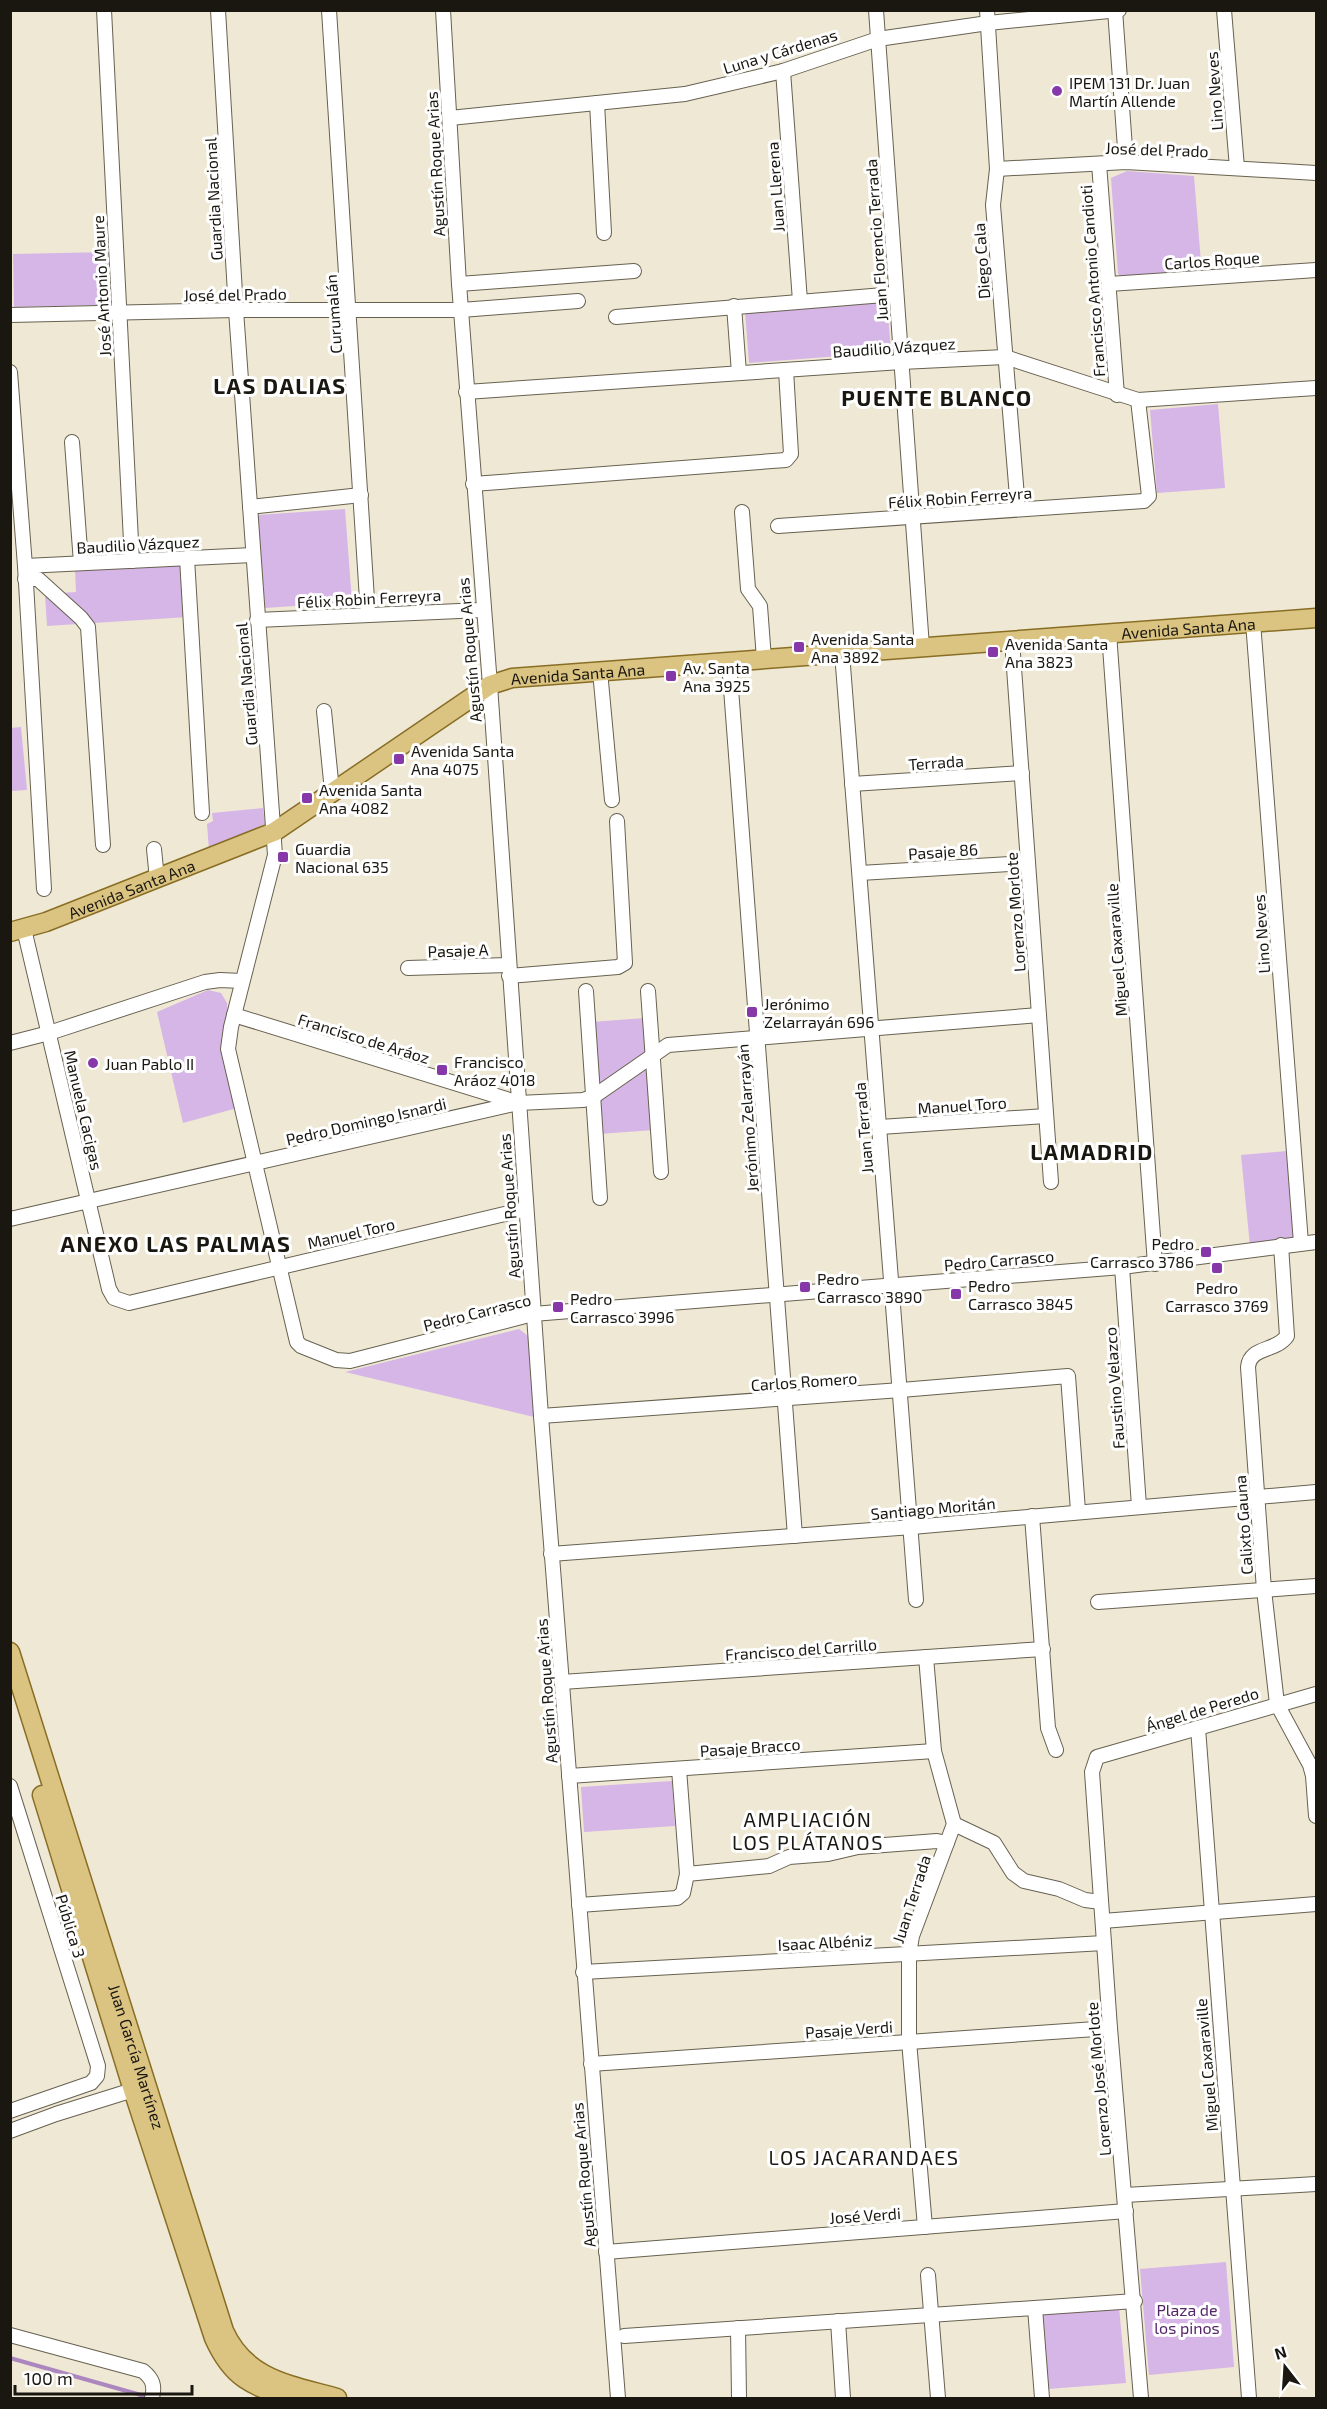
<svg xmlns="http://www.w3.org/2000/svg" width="1327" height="2409" font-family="'Exo 2',sans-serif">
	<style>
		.green { fill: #d6b5e7 }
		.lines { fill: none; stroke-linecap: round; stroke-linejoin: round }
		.stream { stroke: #ac87bf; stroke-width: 4 }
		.minor-casing { stroke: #676150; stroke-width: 16 }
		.major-casing { stroke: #886e24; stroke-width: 21 }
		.minor { stroke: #fff; stroke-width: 14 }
		.major { stroke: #dbc482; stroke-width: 18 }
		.poi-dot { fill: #8738a8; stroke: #fff; stroke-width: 2 }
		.labels { text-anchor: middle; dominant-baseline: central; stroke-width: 6; stroke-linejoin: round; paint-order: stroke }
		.street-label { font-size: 16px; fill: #191710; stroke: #fff }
		.poi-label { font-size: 16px; fill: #191710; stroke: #fff; text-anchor: start }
		.park-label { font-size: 16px; fill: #542569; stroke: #fff }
		.quarter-label { font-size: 20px; letter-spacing: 1.5px; fill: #191710; stroke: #fff }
		.district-label { font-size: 22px; font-weight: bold; letter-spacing: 1.5px; fill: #191710; stroke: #fff }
	</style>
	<rect width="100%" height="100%" fill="#efe8d5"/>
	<g class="green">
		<path d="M1127,171L1194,176L1202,275L1125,280L1118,274L1111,178Z"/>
		<path d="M108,252L109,305L14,307L13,254Z"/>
		<path d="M887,301L891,352L749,363L745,312Z"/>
		<path d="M1218,404L1225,488L1157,493L1150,410Z"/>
		<path d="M345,509L352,602L265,608L258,515Z"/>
		<path d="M184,563L188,617L47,626L45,594L76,592L75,570Z"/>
		<path d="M21,727L27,790L11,791V728Z"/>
		<path d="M263,808L265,824L209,850L207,824L213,821L212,813Z"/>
		<path d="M208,990L221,993L227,1003L237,1108L183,1123L157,1012Z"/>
		<path d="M645,1018L647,1051L596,1089L591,1022Z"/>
		<path d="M648,1067L654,1130L599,1134L598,1101Z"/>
		<path d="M1287,1151L1294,1240L1250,1246L1241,1155Z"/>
		<path d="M519,1329L528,1336L534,1417L345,1372Z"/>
		<path d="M672,1781L675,1826L584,1832L581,1787Z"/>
		<path d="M1226,2262L1234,2367L1149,2375L1140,2269Z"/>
		<path d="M1119,2307L1126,2383L1048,2389L1043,2315Z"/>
	</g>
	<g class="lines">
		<path class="stream" d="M10,2358L148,2397"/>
		<g class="minor-casing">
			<g id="minor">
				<path d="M104,10L132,561"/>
				<path d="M218,10L236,310L275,855L231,1027L228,1049L297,1342L301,1346L336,1360L350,1361L533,1314L1122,1267L1316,1242"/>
				<path d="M329,10L368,615"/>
				<path d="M443,10L459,284L490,685L541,1416L618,2398"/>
				<path d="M876,10L922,647"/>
				<path d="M987,10L997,169L993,205L1018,509"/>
				<path d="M1115,10L1126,162"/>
				<path d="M1224,10L1237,168"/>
				<path d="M783,71L800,301"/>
				<path d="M597,103L604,233"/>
				<path d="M450,118L685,94L783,71L878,39L988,23L1119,10"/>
				<path d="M1099,164L1117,395"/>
				<path d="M997,169L1126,162L1316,173"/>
				<path d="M459,284L634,271"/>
				<path d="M1109,284L1316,270"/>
				<path d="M734,306L739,373"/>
				<path d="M10,315L236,310H461L578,301"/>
				<path d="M616,317L896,294"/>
				<path d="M10,372L25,566L44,889"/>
				<path d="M466,392L901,362L1005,357L1138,400L1316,388"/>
				<path d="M72,442L81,563"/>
				<path d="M473,484L786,460L791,454L786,370"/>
				<path d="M250,507L361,495"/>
				<path d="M742,512L748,589L760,606L764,659"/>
				<path d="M778,526L1144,501L1149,496L1138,400"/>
				<path d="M187,558L202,813"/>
				<path d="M25,566L253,555"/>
				<path d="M25,579H38L81,618L88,627L103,845"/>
				<path d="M257,620L482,610"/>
				<path d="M1253,622L1301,1243"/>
				<path d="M1109,633L1155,1264"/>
				<path d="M1012,640L1051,1182"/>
				<path d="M842,653L916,1600"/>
				<path d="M729,662L795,1536"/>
				<path d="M600,671L612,800"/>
				<path d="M324,711L332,791"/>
				<path d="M852,784L1022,773"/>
				<path d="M154,849L157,879"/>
				<path d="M860,873L1028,863"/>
				<path d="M24,929L109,1289L114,1298L129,1303L526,1209"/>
				<path d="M408,968L508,965"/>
				<path d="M509,976L618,967L625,963L617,821"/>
				<path d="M586,991L600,1198"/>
				<path d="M648,991L661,1172"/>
				<path d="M234,1015L516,1102"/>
				<path d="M10,1043L49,1033L205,982L220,980L242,981"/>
				<path d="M880,1127L1046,1116"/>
				<path d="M10,1219L518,1103L583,1100L593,1097L668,1045L1039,1015"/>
				<path d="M1281,1245L1287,1336C1276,1352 1250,1346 1248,1367L1264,1590L1277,1704L1310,1765L1313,1776L1316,1816"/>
				<path d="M1122,1267L1139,1506"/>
				<path d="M541,1416L901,1390L1068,1376L1078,1511"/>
				<path d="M1032,1516L1048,1728L1056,1750"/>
				<path d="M551,1554L912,1527L1316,1492"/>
				<path d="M1098,1602L1316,1586"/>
				<path d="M562,1682L1043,1649"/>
				<path d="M1198,1728L1249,2398"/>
				<path d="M679,1769L687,1874"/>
				<path d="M569,1776L934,1751"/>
				<path d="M10,1786L98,2066L97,2076L91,2083L10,2111"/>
				<path d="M954,1824L994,1843L1013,1873L1024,1881L1059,1889L1085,1900L1101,1902"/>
				<path d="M579,1905L677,1898L683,1893L687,1874L769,1866L789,1857L828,1854L858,1847L937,1841L947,1843"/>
				<path d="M1103,1921L1316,1904"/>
				<path d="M583,1972L1104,1943"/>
				<path d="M591,2064L1110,2028"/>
				<path d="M10,2131L56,2114L133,2090"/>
				<path d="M1125,2195L1316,2184"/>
				<path d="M925,2227L909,2041V1954L912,1936L954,1824L934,1751L926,1657"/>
				<path d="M606,2252L1126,2211"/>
				<path d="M928,2275L938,2398"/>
				<path d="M1035,2308L1042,2398"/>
				<path d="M838,2321L843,2398"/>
				<path d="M738,2328L739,2398"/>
				<path d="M10,2335L143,2371C153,2379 155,2386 152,2398"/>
				<path d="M624,2336L1135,2301"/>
				<path d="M1141,2398L1110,2028L1092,1772L1097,1757L1316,1694"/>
			</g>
		</g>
		<g class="major-casing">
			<g id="major">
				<path id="s1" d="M10,932L46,922L274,832L490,685L512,678L1316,618"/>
				<path id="s2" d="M10,1652L224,2331C246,2380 291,2385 337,2398"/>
				<path d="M42,1795L133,2090L214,2338C232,2378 251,2386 292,2398"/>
			</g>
		</g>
		<use href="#minor" class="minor"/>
		<use href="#major" class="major"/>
	</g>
	<g class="poi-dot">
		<circle cx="1057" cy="91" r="6"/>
		<rect x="793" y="641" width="12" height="12" rx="3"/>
		<rect x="987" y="646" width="12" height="12" rx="3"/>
		<rect x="665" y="670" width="12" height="12" rx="3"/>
		<rect x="393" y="753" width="12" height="12" rx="3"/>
		<rect x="301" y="792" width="12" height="12" rx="3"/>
		<rect x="277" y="851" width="12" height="12" rx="3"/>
		<rect x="746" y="1006" width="12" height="12" rx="3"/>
		<circle cx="93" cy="1063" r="6"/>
		<rect x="436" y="1064" width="12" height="12" rx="3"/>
		<rect x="1200" y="1246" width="12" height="12" rx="3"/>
		<rect x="1211" y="1262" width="12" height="12" rx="3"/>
		<rect x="799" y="1281" width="12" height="12" rx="3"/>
		<rect x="950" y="1288" width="12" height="12" rx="3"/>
		<rect x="552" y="1301" width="12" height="12" rx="3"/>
	</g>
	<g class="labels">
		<g class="street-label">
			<text transform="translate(780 51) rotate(-17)">Luna y Cárdenas</text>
			<text transform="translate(1214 91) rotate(-94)">Lino Neves</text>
			<text transform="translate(1157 149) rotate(2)">José del Prado</text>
			<text transform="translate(435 164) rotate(-93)">Agustín Roque Arias</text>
			<text transform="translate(775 187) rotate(-94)">Juan Llerena</text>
			<text transform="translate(213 199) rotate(-93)">Guardia Nacional</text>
			<text transform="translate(876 240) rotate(-94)">Juan Florencio Terrada</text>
			<text transform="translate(1212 260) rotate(-4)">Carlos Roque</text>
			<text transform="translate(981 261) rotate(-94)">Diego Cala</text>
			<text transform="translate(1092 281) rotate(-94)">Francisco Antonio Candioti</text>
			<text transform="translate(101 286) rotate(-93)">José Antonio Maure</text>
			<text transform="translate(235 294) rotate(-1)">José del Prado</text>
			<text transform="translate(333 314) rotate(-94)">Curumalán</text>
			<text transform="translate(894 347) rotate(-4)">Baudilio Vázquez</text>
			<text transform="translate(960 497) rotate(-4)">Félix Robin Ferreyra</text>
			<text transform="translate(138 544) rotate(-3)">Baudilio Vázquez</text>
			<text transform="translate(369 598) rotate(-3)">Félix Robin Ferreyra</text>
			<text stroke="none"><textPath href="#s1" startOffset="1245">Avenida Santa Ana</textPath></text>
			<text transform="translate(469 650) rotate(-95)">Agustín Roque Arias</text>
			<text stroke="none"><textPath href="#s1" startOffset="633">Avenida Santa Ana</textPath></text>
			<text transform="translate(246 684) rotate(-95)">Guardia Nacional</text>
			<text transform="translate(936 762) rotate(-4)">Terrada</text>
			<text transform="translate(943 851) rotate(-4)">Pasaje 86</text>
			<text stroke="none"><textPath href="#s1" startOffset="129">Avenida Santa Ana</textPath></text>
			<text transform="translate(1015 912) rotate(-94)">Lorenzo Morlote</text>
			<text transform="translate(1261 934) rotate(-94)">Lino Neves</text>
			<text transform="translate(458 950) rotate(-2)">Pasaje A</text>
			<text transform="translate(1116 950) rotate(-94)">Miguel Caxaraville</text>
			<text transform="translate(364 1038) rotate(17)">Francisco de Aráoz</text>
			<text transform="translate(962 1105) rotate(-4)">Manuel Toro</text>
			<text transform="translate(84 1110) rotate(77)">Manuela Cacigas</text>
			<text transform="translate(747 1118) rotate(-94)">Jerónimo Zelarrayán</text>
			<text transform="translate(366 1121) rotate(-13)">Pedro Domingo Isnardi</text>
			<text transform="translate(863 1128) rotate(-95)">Juan Terrada</text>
			<text transform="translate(509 1206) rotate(-94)">Agustín Roque Arias</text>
			<text transform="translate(351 1233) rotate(-13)">Manuel Toro</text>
			<text transform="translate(999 1260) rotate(-5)">Pedro Carrasco</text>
			<text transform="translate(477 1312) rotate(-14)">Pedro Carrasco</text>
			<text transform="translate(804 1381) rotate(-4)">Carlos Romero</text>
			<text transform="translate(1114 1388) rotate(-94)">Faustino Velazco</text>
			<text transform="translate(933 1508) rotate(-5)">Santiago Moritán</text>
			<text transform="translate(1243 1525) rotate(-94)">Calixto Gauna</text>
			<text transform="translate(801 1649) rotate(-4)">Francisco del Carrillo</text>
			<text transform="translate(546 1691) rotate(-94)">Agustín Roque Arias</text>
			<text transform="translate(1202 1709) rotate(-17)">Ángel de Peredo</text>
			<text transform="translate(750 1747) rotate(-4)">Pasaje Bracco</text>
			<text transform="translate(911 1899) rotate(-72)">Juan Terrada</text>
			<text transform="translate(71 1926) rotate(73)">Pública 3</text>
			<text transform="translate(825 1942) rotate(-3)">Isaac Albéniz</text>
			<text transform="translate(849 2029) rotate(-4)">Pasaje Verdi</text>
			<text stroke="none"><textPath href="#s2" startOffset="424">Juan García Martínez</textPath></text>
			<text transform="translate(1206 2065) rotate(-95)">Miguel Caxaraville</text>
			<text transform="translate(1098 2079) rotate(-95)">Lorenzo José Morlote</text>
			<text transform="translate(583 2175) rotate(-95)">Agustín Roque Arias</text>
			<text transform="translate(865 2215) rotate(-4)">José Verdi</text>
		</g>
		<g class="poi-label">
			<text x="1069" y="82">IPEM 131 Dr. Juan<tspan x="1069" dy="18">Martín Allende</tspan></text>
			<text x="811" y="638">Avenida Santa<tspan x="811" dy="18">Ana 3892</tspan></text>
			<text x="1005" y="643">Avenida Santa<tspan x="1005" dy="18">Ana 3823</tspan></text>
			<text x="683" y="667">Av. Santa<tspan x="683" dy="18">Ana 3925</tspan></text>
			<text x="411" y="750">Avenida Santa<tspan x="411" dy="18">Ana 4075</tspan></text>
			<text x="319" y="789">Avenida Santa<tspan x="319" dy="18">Ana 4082</tspan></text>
			<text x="295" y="848">Guardia<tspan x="295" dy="18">Nacional 635</tspan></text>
			<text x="764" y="1003">Jerónimo<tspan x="764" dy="18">Zelarrayán 696</tspan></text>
			<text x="454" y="1061">Francisco<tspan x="454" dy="18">Aráoz 4018</tspan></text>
			<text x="105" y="1063">Juan Pablo II</text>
			<text x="1194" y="1243" text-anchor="end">Pedro<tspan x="1194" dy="18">Carrasco 3786</tspan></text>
			<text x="817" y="1278">Pedro<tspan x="817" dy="18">Carrasco 3890</tspan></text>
			<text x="968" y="1285">Pedro<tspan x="968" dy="18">Carrasco 3845</tspan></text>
			<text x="1217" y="1287" text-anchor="middle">Pedro<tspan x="1217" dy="18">Carrasco 3769</tspan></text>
			<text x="570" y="1298">Pedro<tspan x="570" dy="18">Carrasco 3996</tspan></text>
		</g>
		<g class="park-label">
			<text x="1187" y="2309">Plaza de<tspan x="1187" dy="18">los pinos</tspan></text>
		</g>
		<g class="quarter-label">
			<text x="808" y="1819">AMPLIACIÓN<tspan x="808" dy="23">LOS PLÁTANOS</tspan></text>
			<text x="864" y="2157">LOS JACARANDAES</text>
		</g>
		<g class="district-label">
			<text x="280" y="385">LAS DALIAS</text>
			<text x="937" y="397">PUENTE BLANCO</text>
			<text x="1092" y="1151">LAMADRID</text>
			<text x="176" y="1243">ANEXO LAS PALMAS</text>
		</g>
	</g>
	<rect width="1327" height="2409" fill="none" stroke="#191710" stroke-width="24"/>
	<g transform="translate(1285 2367) rotate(343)" stroke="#ffffff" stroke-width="4.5" paint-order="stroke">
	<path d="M0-4.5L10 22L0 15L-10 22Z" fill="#191710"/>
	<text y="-9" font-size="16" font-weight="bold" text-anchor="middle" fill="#191710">N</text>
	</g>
	<path d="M15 2385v9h177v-9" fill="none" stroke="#191710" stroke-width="3"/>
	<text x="24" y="2385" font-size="18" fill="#191710" stroke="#ffffff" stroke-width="4.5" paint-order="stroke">100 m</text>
</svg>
